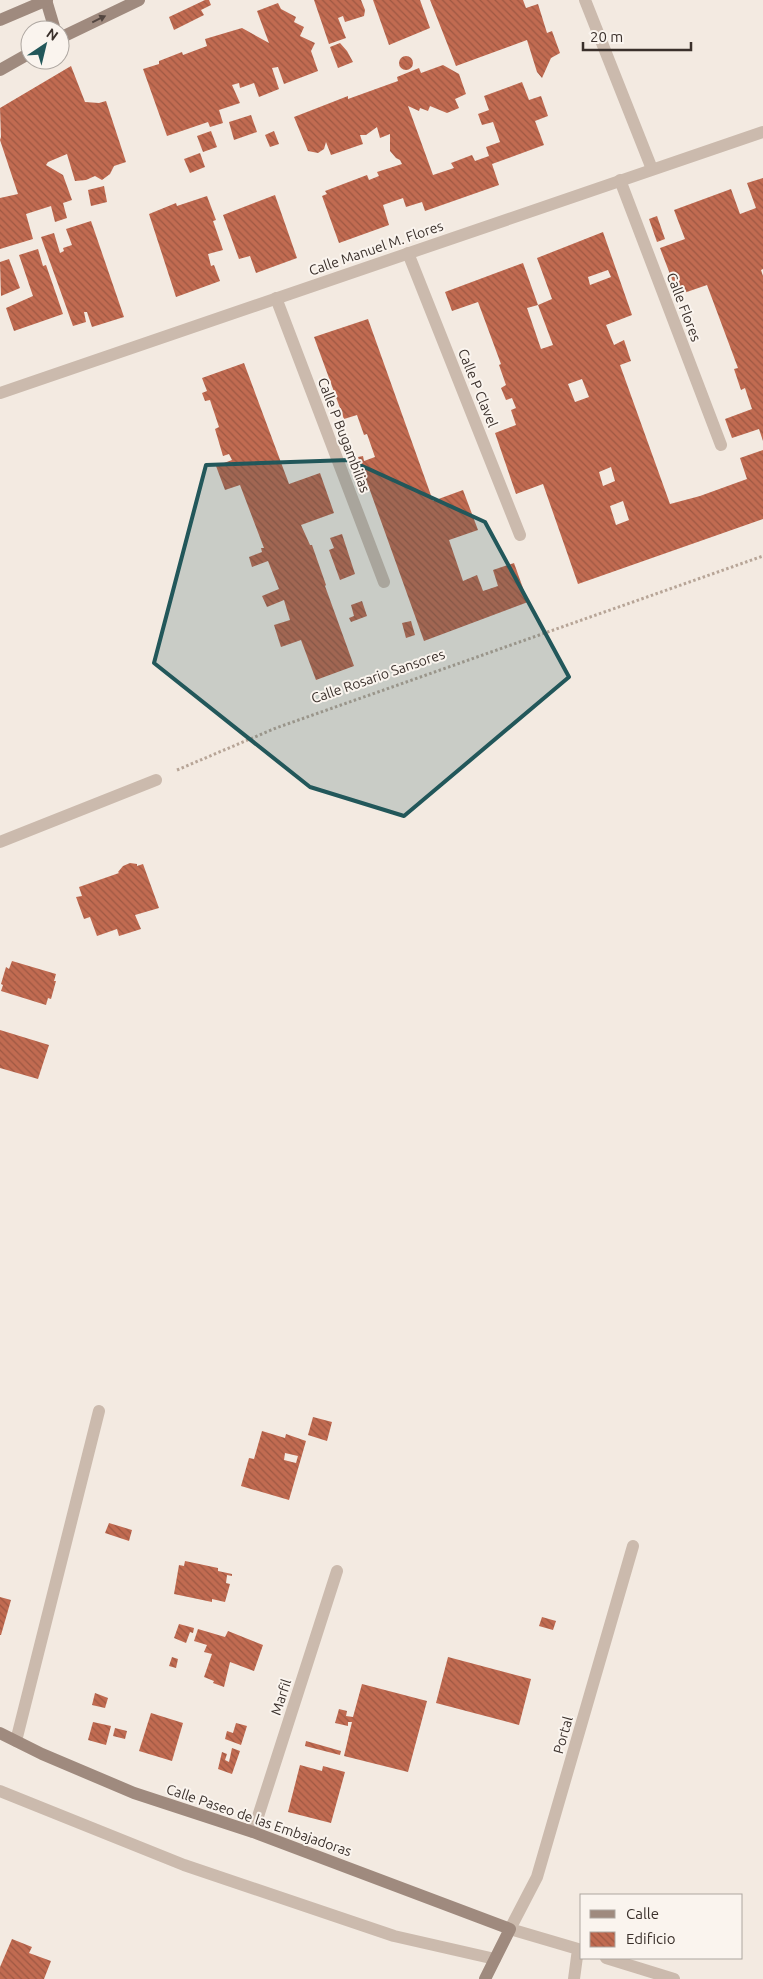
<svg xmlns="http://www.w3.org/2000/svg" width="763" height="1979" font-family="Ubuntu,sans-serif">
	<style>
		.building { fill: url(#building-back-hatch); fill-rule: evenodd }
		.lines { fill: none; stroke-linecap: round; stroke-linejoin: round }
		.path { stroke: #b7a597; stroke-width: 3; stroke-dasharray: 2.5 2.5; stroke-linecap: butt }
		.lane { stroke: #cbbaad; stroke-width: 12 }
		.street { stroke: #cbbaad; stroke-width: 12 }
		.secondary { stroke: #9f8a7e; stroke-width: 12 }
		.oneway { fill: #534640 }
		.marked { fill: #22575a; fill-opacity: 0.2; stroke: #22575a; stroke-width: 4; stroke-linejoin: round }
		.labels { text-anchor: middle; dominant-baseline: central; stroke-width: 4; stroke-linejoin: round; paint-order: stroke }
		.street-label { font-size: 14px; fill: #3a302b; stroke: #faf4ee }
	</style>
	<defs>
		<pattern id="building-back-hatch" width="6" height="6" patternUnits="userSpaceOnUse" patternTransform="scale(1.25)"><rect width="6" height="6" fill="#c16b51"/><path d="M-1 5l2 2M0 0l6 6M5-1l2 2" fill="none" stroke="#9e5843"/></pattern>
	</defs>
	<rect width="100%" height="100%" fill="#f3eae1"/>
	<g class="building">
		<path d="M205,0H209L211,5L201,10L204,15L174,30L169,17Z"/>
		<path d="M314,0H361L365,10L364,16L345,22L343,16L338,18L346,38L329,44Z"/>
		<path d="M373,0H420L430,28L389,45Z"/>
		<path d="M430,0H523L526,8L538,4L547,33L552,31L560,53L551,58L542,78L537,72L527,40L456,66Z"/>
		<path d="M278,3L281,9L296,17L294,22L304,27L300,36L315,43L311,51L318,71L284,84L278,67L272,68L279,89L259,97L254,83L240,88L239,83L232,85L240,103L219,110L223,123L210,127L208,122L167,136L143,69L159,64V61L182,52L183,55L207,46L205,39L242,28L269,43L257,11Z"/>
		<path d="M340,43L347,51L353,62L338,68L330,47Z"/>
		<circle cx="406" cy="63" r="7"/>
		<path d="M443,65L459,74L466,94L455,99L459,108L447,113L430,106L428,111L420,108L419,111L408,106L433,175L454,168L451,163L472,155L475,161L489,156L486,147L500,142L493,122L482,125L478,114L489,110L484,96L522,82L529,100L541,96L548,116L535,121L544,145L492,164L499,185L425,211L422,202L406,207L403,198L383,205L389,225L339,243L322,196L327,194L325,191L367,175L369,180L379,176L377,172L402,164L400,160L396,158L390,151V134L380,138L377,127L366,135H360L363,144L331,155L326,142L324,149L318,153L308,151L294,117L348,96V99L398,81L397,77L419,68L421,73Z"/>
		<path d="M71,66L85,102L99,103L106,101L126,162L114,166L110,174L102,180L95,176L86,180L75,181L67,154L48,162L46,165L63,175L72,200L63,203L67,218L55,222L51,206L26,214L33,239L0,249V198L18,194L0,140L1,137L0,108Z"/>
		<path d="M251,115L257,132L234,140L229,122Z"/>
		<path d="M211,131L217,147L203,152L197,136Z"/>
		<path d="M274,131L279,144L270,147L265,135Z"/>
		<path d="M200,153L205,167L190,173L184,159Z"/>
		<path d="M763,178V269L761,270L763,276V441L759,429L732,438L725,419L752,409L745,388L741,390L734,369L738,368L707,285L678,295L660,248L685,239L674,210L731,189L740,214L756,208L747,183Z"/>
		<path d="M104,186L107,202L91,206L88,190Z"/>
		<path d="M275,195L297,258L256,273L250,256L239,259L223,215Z"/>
		<path d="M207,196L216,220L213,221L223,250L208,254L211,266L214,265L220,281L176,297L149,214L176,203L177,206Z"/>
		<path d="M657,216L665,239L657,242L649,219Z"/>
		<path d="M91,221L124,317L92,327L87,312H84L86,322L73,326L41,237L54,233L60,253L64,251L63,248L72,245L66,229Z"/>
		<path d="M603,232L632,315L606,325L614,345L624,340L631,361L620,365L670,504L700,496L747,479L740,458L763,450V519L578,584L543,484L516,494L495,433L516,425L511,410L516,408L512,398L506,400L501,388L506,385L499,365L501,364L478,302L452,311L445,292L523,263L538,305L527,308L541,349L553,345L538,305L552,299L537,258ZM608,270L611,277L590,285L588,277ZM582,379L589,397L575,402L568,384ZM611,467L615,481L603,486L599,472ZM623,501L629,520L616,525L610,506Z"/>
		<path d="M38,249L43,266L46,265L63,314L14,331L6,308L33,296L19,255Z"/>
		<path d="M9,259L20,288L1,296L0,262Z"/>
		<path d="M368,319L433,501L463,490L478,530L449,540L463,581L477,575L483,591L498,586L493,570L514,563L528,602L424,641L358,457L363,456L364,461L375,457L367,434L364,435L357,415L344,419L314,337Z"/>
		<path d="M244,363L289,484L320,473L334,513L301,525L310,545H312L326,585L325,586L354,666L316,680L301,640L281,647L274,625L290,620L284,600L267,607L262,596L279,589L268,561L252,567L249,557L262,552L261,548H264L240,485L225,490L216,466L232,460L229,454L223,456L215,429L219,427L210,400L205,401L202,393L207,391L202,378Z"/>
		<path d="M342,534L355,574L340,580L329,550L334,548L330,538Z"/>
		<path d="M362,601L367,616L351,622L349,618L354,616L351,605Z"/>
		<path d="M411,621L415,635L406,638L402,623Z"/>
		<path d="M130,863L137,864V866L143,864L159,908L135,915L141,929L119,936L117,929L97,936L90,917L84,919L76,897L82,896L79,887L119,873L118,872L123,866Z"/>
		<path d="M12,961L56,974L54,981H56L51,999L48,998L46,1005L1,991L3,985L1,984L6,967L9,969Z"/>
		<path d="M0,1030L49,1045L38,1079L0,1068Z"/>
		<path d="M313,1417L332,1422L327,1441L308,1435Z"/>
		<path d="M262,1431L285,1438L286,1434L306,1441L289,1500L241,1486L249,1458L254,1459ZM285,1453L298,1456L296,1463L284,1460Z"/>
		<path d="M109,1523L132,1530L129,1541L105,1533Z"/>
		<path d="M185,1561L218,1568V1571L232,1574V1576L227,1575L226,1583L230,1584L225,1602L212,1599V1602L174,1594L179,1565L184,1566Z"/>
		<path d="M0,1597L11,1600L1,1635H0Z"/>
		<path d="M542,1617L556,1621L553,1630L539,1626Z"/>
		<path d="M179,1624L194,1628L193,1633L190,1632L186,1643L174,1638Z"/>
		<path d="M198,1629L225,1637L228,1631L263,1645L254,1671L230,1662L224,1687L213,1683L214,1681L204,1677L212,1654L204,1652L207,1645L194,1641Z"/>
		<path d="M172,1657L178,1659L176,1668L169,1666Z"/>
		<path d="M448,1657L531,1679L519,1725L436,1703Z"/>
		<path d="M362,1684L427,1701L408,1772L344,1756L352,1722H348V1726L335,1723L339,1709L347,1711L346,1716L353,1717Z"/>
		<path d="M95,1693L108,1698L105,1708L92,1705Z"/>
		<path d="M151,1713L183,1723L172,1761L139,1751Z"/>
		<path d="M93,1722L111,1726L106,1745L88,1740Z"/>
		<path d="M236,1723L247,1726L241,1745L225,1739L227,1731L233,1733Z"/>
		<path d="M115,1728L127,1731L125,1739L113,1736Z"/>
		<path d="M306,1741L341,1751L340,1755L305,1746Z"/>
		<path d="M232,1748L240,1751L232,1774L218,1769L222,1752L227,1754L225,1760L229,1762Z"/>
		<path d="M300,1765L322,1771L323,1766L345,1772L331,1823L288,1812Z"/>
		<path d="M12,1939L32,1947L29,1953L51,1961L44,1979H0V1967Z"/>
	</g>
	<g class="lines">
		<path class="path" d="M177,770L276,728L763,556"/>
		<path class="lane" d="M606,1958L674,1979"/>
		<g class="street">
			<path d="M585,0L652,169"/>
			<path d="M620,180L721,445"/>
			<path d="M408,253L520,535"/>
			<path d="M276,298L384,582"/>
			<path d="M0,393L763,132"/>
			<path d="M0,842L156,780"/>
			<path d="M16,1741L99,1411"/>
			<path d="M0,1791L184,1865L394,1936L495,1959"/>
			<path d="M253,1832L337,1571"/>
			<path d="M574,1979L578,1949L510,1929L537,1877L633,1546"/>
		</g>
		<g class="secondary">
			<path d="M46,0L55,30"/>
			<path d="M0,20L47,0"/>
			<path d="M60,38L139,0"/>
			<path d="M0,70L30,53"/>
			<path d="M0,1733L42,1754L134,1793L253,1832L510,1929L485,1979"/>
		</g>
	</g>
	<defs><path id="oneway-solid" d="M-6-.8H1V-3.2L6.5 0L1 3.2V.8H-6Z" transform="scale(1.25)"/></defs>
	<use class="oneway" href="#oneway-solid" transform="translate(99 19) rotate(-26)"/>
	<path class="marked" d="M349,460L485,522L569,677L404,816L310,787L154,663L206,465Z"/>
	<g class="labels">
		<g class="street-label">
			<text transform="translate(376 248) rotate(-19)">Calle Manuel M. Flores</text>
			<text transform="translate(684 307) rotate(69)">Calle Flores</text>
			<text transform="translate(478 388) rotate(68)">Calle P Clavel</text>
			<text transform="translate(344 435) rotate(69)">Calle P Bugambilias</text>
			<text transform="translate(378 676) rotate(-19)">Calle Rosario Sansores</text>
			<text transform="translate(281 1697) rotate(-72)">Marfil</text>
			<text transform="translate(563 1735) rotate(-74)">Portal</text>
			<text transform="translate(259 1820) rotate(19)">Calle Paseo de las Embajadoras</text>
		</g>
	</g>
	<rect x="580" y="1894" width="162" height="65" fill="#faf4ee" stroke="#ada6a0"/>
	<rect x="590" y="1910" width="25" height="8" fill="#9f8a7e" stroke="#ada6a0"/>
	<text x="626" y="1919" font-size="15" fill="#3a302b">Calle</text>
	<rect x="590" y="1932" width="25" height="15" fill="url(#building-back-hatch)" stroke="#ada6a0"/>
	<text x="626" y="1944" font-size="15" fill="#3a302b">Edificio</text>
	<g transform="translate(45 45) rotate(35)"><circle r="24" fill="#faf4ee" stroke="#ada6a0"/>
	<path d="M0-4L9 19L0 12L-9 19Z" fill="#22575a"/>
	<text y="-8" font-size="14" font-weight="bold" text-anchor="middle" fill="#3a302b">N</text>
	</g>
	<path d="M583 42v8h108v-8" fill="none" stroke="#3a302b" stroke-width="2.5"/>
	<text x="590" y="42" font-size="15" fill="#3a302b" stroke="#faf4ee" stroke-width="4" paint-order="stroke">20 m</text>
</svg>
